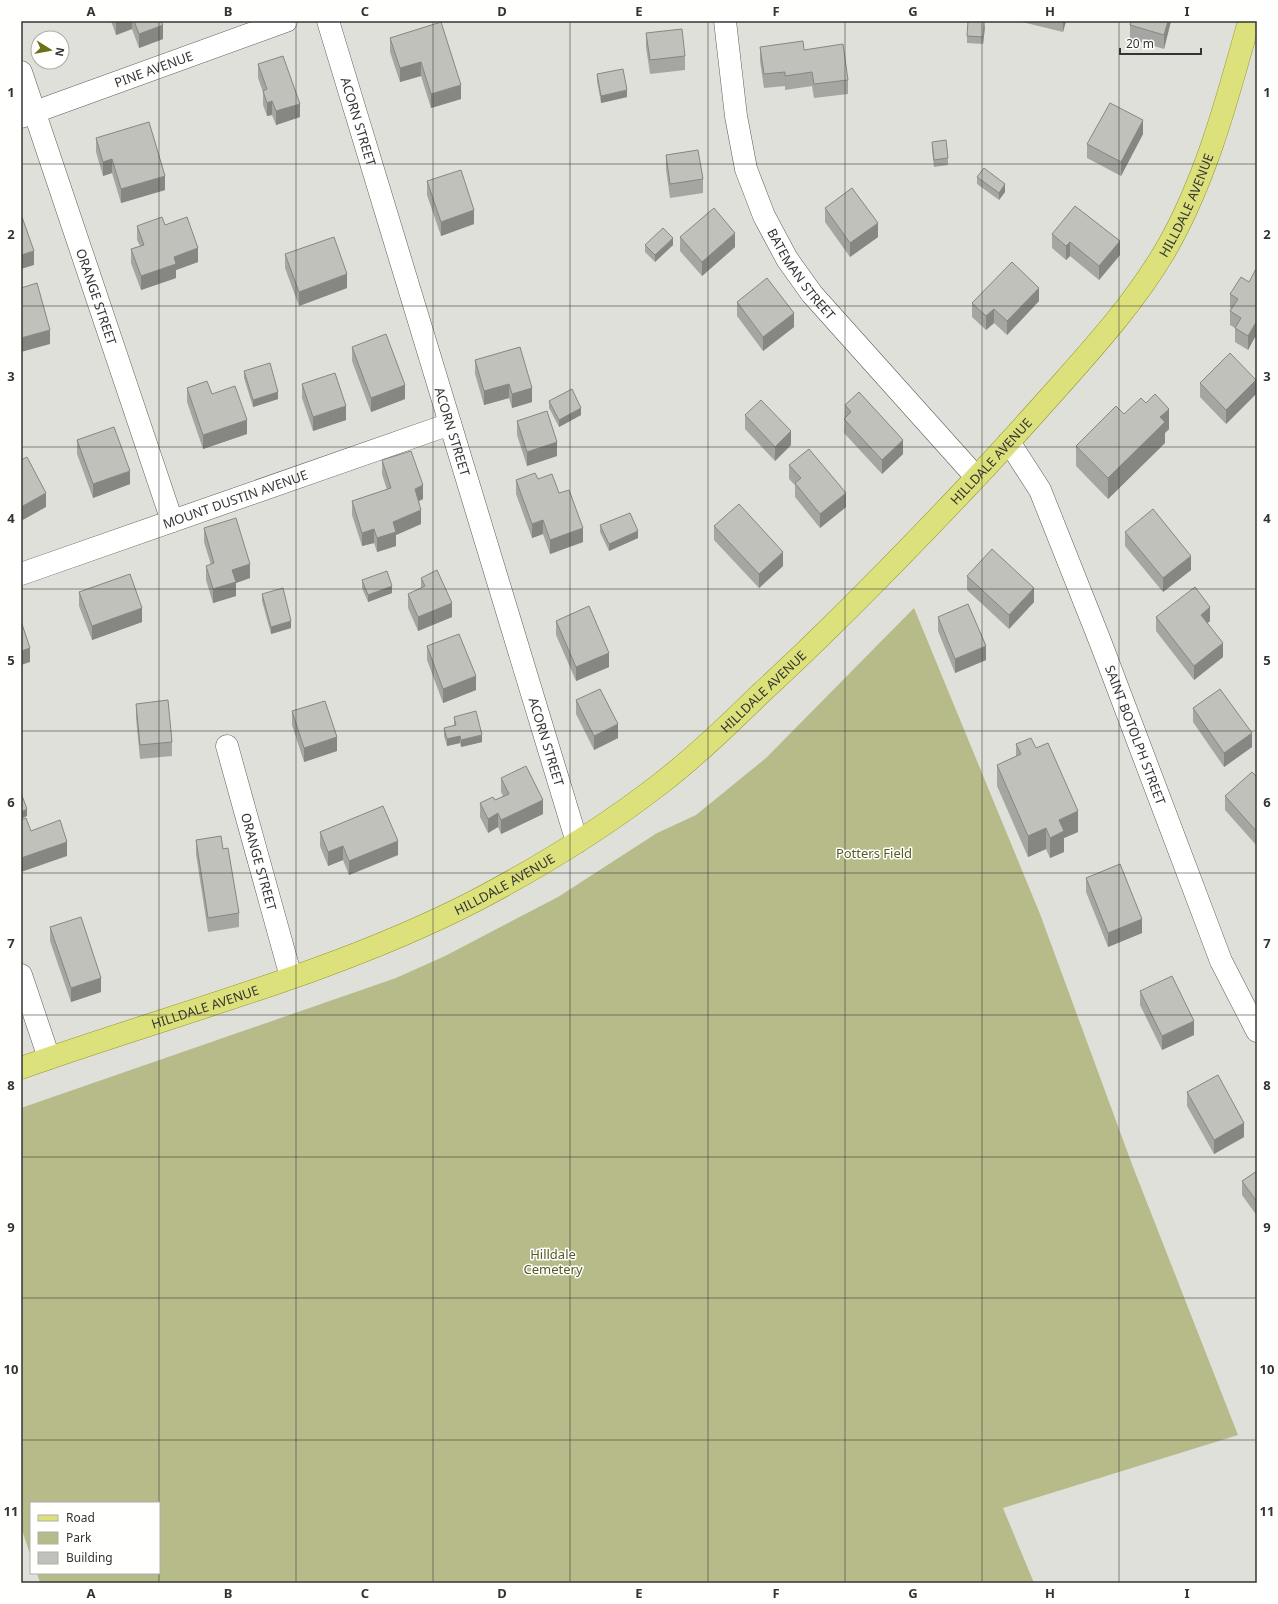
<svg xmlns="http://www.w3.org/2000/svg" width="1278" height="1604" font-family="'Noto Sans',sans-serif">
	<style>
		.green { fill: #b6bb89 }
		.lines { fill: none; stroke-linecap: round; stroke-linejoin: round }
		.minor-casing { stroke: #5c5d57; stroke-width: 23 }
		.major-casing { stroke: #93982a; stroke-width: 23 }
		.minor { stroke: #fff; stroke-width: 22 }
		.major { stroke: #dde17c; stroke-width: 22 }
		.wall { fill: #a5a6a1 }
		.shaded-wall { fill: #868783 }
		.building { fill: #c0c1bb; stroke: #868783 }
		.grid { fill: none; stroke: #343532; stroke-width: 1; stroke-opacity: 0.55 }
		.labels { text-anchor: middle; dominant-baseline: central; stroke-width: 3; stroke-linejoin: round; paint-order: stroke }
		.street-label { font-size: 13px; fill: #343532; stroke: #fffffe }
		.park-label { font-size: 13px; fill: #575b23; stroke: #fffffe }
		.neatline { fill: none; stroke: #343532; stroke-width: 1.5 }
		.grid-label { font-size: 13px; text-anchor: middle; font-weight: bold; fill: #343532 }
	</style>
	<rect width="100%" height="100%" fill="#e0e0da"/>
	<path class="green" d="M914,608L1040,914L1133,1167L1238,1435L1003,1508L1034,1583H40L37,1573H159V1503H31V1557L21,1527V1108L396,978L445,956L558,897L657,833L696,815L766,758Z"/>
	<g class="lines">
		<g class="minor-casing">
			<g id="minor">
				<path id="s1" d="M328,21L577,842"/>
				<path id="s2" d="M725,21L736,116L746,169L764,216L787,259L812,294L976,477"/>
				<path id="s3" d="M21,72L172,521"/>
				<path id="s4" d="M21,117L286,21"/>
				<path id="s5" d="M1009,442L1040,490L1100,641L1221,961L1257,1031"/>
				<path id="s6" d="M21,574L450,424"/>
				<path id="s7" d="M227,746L291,977"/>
				<path d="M21,975L49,1058"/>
			</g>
		</g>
		<g class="major-casing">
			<g id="major">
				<path id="s8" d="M21,1068C172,1014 330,975 473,902C538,868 602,829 660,784C695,757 728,725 760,694C833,627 902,556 970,484C999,454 1027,422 1055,391C1095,346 1134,303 1165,251C1206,180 1227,100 1249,21"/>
			</g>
		</g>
		<use href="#minor" class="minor"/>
		<use href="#major" class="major"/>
	</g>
	<g class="wall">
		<path d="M111,21H161L163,39L139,48L132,29L116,35Z"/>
		<path d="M1022,21H1066L1063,32L1022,22Z"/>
		<path d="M1171,21L1164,49L1130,39V25Z"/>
		<path d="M441,22L461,99L431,108L421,76L400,82L390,52V38Z"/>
		<path d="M985,27L983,44L967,43V36Z"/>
		<path d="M646,33L685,56V70L650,74L646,47Z"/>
		<path d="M760,47L804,50L848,80V94L814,98L812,86L785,90V86L764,88L760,61Z"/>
		<path d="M258,64L300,117L276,125L272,115L267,116L263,105V92L258,78Z"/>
		<path d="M597,74L627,97L601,103L597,81Z"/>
		<path d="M1143,134L1121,176L1087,158V144Z"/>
		<path d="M96,138L165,190L121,203L112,173L103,176L96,152Z"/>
		<path d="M932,142L948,158V165L934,167L932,150Z"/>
		<path d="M666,155L703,179V193L670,198L666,169Z"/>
		<path d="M977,177L1005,192L999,200L977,184Z"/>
		<path d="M427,181L474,224L441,236L427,195Z"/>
		<path d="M825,208L878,237L850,257L825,222Z"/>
		<path d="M165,225L198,262L176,270V278L141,290L131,263V249L140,246L137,240V226Z"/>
		<path d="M1052,234L1120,255L1099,280L1070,256L1066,260L1052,248Z"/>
		<path d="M680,237L735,247L702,276L680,251Z"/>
		<path d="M645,245H673L655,262L645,252Z"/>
		<path d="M285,254L347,288L299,306L285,268Z"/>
		<path d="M1257,270V338L1255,337L1248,350L1235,342V328L1230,325V311L1231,309L1230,308V294L1249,282Z"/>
		<path d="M1039,301L1007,335L994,323L986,330L972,317V303Z"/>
		<path d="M737,302L794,327L763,351L737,316Z"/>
		<path d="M352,347L405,399L371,412L352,361Z"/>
		<path d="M520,347L532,402L512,408L509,398L484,405L475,374V360Z"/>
		<path d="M244,371L278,399L253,407L244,378Z"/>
		<path d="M1200,383L1256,394L1226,424L1200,397Z"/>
		<path d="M302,384L346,420L313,431L302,398Z"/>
		<path d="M187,388L212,394L247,434L203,449L187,402Z"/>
		<path d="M549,401L581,415L559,427L549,408Z"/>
		<path d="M845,405L903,454L882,474L844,433Z"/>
		<path d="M1124,414L1169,429L1165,433V443L1108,499L1076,466V446Z"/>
		<path d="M745,415L791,445L775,461L745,429Z"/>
		<path d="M517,421L557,456L527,466L517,435Z"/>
		<path d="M77,440L130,484L93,498L77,454Z"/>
		<path d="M382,460L423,499L419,501L421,524L396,535V546L377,552L374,543L362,546L352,515V501L387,490L382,474Z"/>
		<path d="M789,465L846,507L820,528L795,497V485L789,479Z"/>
		<path d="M538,479L559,493L583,542L550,554L543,534L532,538L516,494V480Z"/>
		<path d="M600,525L638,538L609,551L600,532Z"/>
		<path d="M714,526L783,566L759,588L714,540Z"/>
		<path d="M204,528L250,578L236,583V596L213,603L206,580V566L211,565L204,542Z"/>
		<path d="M1125,532L1191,570L1163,592L1125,546Z"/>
		<path d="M967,576L1034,602L1009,629L967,590Z"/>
		<path d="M421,578L452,617L418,631L408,608V594L421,588Z"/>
		<path d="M362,580L392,593L368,602L362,588Z"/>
		<path d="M79,592L142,622L92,640L79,606Z"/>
		<path d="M262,594L291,628L271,634L262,601Z"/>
		<path d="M938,617L986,660L955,673L938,631Z"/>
		<path d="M1156,617L1210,621L1207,623L1223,657L1194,680L1156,631Z"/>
		<path d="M556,621L609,667L576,681L556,635Z"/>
		<path d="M427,646L476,690L443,703L427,660Z"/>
		<path d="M576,700L618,738L594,750L576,714Z"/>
		<path d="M136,704L172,742V756L140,759L136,718Z"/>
		<path d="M1193,708L1252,747L1224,767L1193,722Z"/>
		<path d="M292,711L337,751L304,762L292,725Z"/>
		<path d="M454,717L482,742L461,747L460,743L447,746L444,736V728L454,726Z"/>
		<path d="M1016,744L1036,748L1078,832L1064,838V852L1050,858L1046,849L1028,857L997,786V765L1016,756Z"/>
		<path d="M1257,777V846L1225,810V796Z"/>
		<path d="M501,778L543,814L501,834L498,827L488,833L480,817V803L495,800L503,796L501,792Z"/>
		<path d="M320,832L398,855L349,875L343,860L328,866L320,846Z"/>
		<path d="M196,840L223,849L239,913V927L208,932L196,854Z"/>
		<path d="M1086,878L1142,933L1108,947L1086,892Z"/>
		<path d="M50,927L101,992L71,1002L50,941Z"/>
		<path d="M1140,991L1194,1035L1162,1050L1140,1005Z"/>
		<path d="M1187,1092L1244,1137L1214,1154L1187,1106Z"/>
		<path d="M1257,1171V1216L1242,1195V1181Z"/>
	</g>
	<g class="shaded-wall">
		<path d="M116,21H132V29L116,35Z"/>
		<path d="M985,21V27L983,44V37Z"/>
		<path d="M1063,21H1066L1063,32Z"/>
		<path d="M1168,21H1171L1164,49V35Z"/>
		<path d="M163,25V39L139,48V34Z"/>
		<path d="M421,62V76L400,82V68Z"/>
		<path d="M461,85V99L431,108V94Z"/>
		<path d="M627,90V97L601,103V96Z"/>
		<path d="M272,101V115L267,116V103Z"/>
		<path d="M300,104V117L276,125V111Z"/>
		<path d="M1143,120V134L1121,176V162Z"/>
		<path d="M112,159V173L103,176V162Z"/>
		<path d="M165,176V190L121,203V189Z"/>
		<path d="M1005,184V192L999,200V193Z"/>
		<path d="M474,210V224L441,236V222Z"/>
		<path d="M878,223V237L850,257V243Z"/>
		<path d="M735,233V247L702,276V262Z"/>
		<path d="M673,238V245L655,262V255Z"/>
		<path d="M1120,241V255L1099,280V266Z"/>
		<path d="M1070,242V256L1066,260V246Z"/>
		<path d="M198,248V262L176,270V278L141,290V276L174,257Z"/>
		<path d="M34,251V265L21,269V255Z"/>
		<path d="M347,274V288L299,306V292Z"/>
		<path d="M1039,288V301L1007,335V321Z"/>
		<path d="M994,309V323L986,330V316Z"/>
		<path d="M794,313V327L763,351V337Z"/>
		<path d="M1255,324V337L1248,350V336Z"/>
		<path d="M50,330V344L21,352V338Z"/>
		<path d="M1256,380V394L1226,424V410Z"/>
		<path d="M509,384V398L484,405V391Z"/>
		<path d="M405,385V399L371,412V398Z"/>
		<path d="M532,388V402L512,408V394Z"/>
		<path d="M278,392V399L253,407V400Z"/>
		<path d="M346,406V420L313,431V417Z"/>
		<path d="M581,408V415L559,427V420Z"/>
		<path d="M1169,409V429L1165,433V443L1108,499V478L1160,417Z"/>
		<path d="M247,420V434L203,449V435Z"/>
		<path d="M791,431V445L775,461V447Z"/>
		<path d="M903,440V454L882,474V460Z"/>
		<path d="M557,442V456L527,466V452Z"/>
		<path d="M130,471V484L93,498V484Z"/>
		<path d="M423,485V499L415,503V489Z"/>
		<path d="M46,493V507L21,521V507Z"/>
		<path d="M846,493V507L820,528V514Z"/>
		<path d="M421,510V524L396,535V546L377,552V538L393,522Z"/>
		<path d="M543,520V534L532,538V524Z"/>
		<path d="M583,528V542L550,554V540Z"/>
		<path d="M374,529V543L362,546V533Z"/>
		<path d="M638,531V538L609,551V544Z"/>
		<path d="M783,552V566L759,588V574Z"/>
		<path d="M1191,556V570L1163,592V578Z"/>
		<path d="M250,564V578L236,583V596L213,603V589L232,570Z"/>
		<path d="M392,586V593L368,602V595Z"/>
		<path d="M1034,588V602L1009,629V615Z"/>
		<path d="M452,603V617L418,631V617Z"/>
		<path d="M1210,607V621L1201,629V615Z"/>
		<path d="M142,608V622L92,640V626Z"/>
		<path d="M291,621V628L271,634V627Z"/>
		<path d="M1223,643V657L1194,680V666Z"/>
		<path d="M986,646V660L955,673V659Z"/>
		<path d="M30,648V662L21,665V651Z"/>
		<path d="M609,653V667L576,681V667Z"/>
		<path d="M476,676V690L443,703V689Z"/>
		<path d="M618,724V738L594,750V736Z"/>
		<path d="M1252,733V747L1224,767V753Z"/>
		<path d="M482,735V742L461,747V740Z"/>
		<path d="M460,736V743L447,746V739Z"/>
		<path d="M337,737V751L304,762V748Z"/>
		<path d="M543,800V814L501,834V820Z"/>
		<path d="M27,809V816L21,819V812Z"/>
		<path d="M1078,811V832L1064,838V852L1050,858V838L1059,820Z"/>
		<path d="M498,813V827L488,833V819Z"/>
		<path d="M1046,828V849L1028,857V836Z"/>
		<path d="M398,841V855L349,875V861Z"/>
		<path d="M67,842V856L21,872V858Z"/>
		<path d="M343,846V860L328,866V852Z"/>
		<path d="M1142,919V933L1108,947V933Z"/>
		<path d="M101,978V992L71,1002V988Z"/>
		<path d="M1194,1021V1035L1162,1050V1036Z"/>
		<path d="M1244,1123V1137L1214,1154V1140Z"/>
	</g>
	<g class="building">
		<path d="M134,21H161L163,25L139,34Z"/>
		<path d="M968,21H984L983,37L967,36Z"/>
		<path d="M1131,21H1168L1164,35L1130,25Z"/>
		<path d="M441,22L461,85L431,94L421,62L400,68L390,38Z"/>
		<path d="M682,29L685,56L650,60L646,33Z"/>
		<path d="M803,41L804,50L843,44L848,80L814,84L812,72L785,76V72L764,74L760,47Z"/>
		<path d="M283,56L300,104L276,111L272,101L267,103L263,91L267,89L258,64Z"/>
		<path d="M623,69L627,90L601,96L597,74Z"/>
		<path d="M1110,103L1143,120L1121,162L1087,144Z"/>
		<path d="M149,122L165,176L121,189L112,159L103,162L96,138Z"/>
		<path d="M946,140L948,158L934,160L932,142Z"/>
		<path d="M698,150L703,179L670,184L666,155Z"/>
		<path d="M984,168L1005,184L999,193L977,177Z"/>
		<path d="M461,170L474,210L441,222L427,181Z"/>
		<path d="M852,188L878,223L850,243L825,208Z"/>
		<path d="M1075,206L1120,241L1099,266L1070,242L1066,246L1052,234Z"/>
		<path d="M714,208L735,233L702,262L680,237Z"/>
		<path d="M21,217H22L34,251L21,255Z"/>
		<path d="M162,217L165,225L187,217L198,248L174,257L176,264L141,276L131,249L144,245L137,226Z"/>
		<path d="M663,228L673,238L655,255L645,245Z"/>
		<path d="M334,237L347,274L299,292L285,254Z"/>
		<path d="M1012,262L1039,288L1007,321L994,309L986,316L972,303Z"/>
		<path d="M1256,269L1257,270V324H1255L1248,336L1235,328L1241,318L1230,311L1238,299L1230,294L1241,277L1249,282Z"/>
		<path d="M767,278L794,313L763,337L737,302Z"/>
		<path d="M37,283L50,330L21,338V288Z"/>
		<path d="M386,334L405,385L371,398L352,347Z"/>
		<path d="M520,347L532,388L512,394L509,384L484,391L475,360Z"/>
		<path d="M1230,353L1256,380L1226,410L1200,383Z"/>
		<path d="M270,363L278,392L253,400L244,371Z"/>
		<path d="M335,373L346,406L313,417L302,384Z"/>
		<path d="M207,381L212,394L235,386L247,420L203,435L187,388Z"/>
		<path d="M572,389L581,408L559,420L549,401Z"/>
		<path d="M859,392L903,440L882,460L844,419L851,412L845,405Z"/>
		<path d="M1155,394L1169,409L1160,417L1165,422L1108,478L1076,446L1116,406L1124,414L1141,398L1146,403Z"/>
		<path d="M761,400L791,431L775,447L745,415Z"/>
		<path d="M547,411L557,442L527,452L517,421Z"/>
		<path d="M114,427L130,471L93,484L77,440Z"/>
		<path d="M809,449L846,493L820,514L795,483L801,478L789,465Z"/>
		<path d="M411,451L423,485L415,489L421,510L393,522L396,532L377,538L374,529L362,533L352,501L391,488L382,460Z"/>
		<path d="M27,457L46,493L21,507V460Z"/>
		<path d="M535,473L538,479L552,474L559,493L569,490L583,528L550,540L543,520L532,524L516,480Z"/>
		<path d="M739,504L783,552L759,574L714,526Z"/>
		<path d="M1153,509L1191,556L1163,578L1125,532Z"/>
		<path d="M630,513L638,531L609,544L600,525Z"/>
		<path d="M236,518L250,564L232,570L236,582L213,589L206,566L214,563L204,528Z"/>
		<path d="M992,549L1034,588L1009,615L967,576Z"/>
		<path d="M437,570L452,603L418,617L408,594L425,586L421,578Z"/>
		<path d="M387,571L392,586L368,595L362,580Z"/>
		<path d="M130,574L142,608L92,626L79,592Z"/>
		<path d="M1195,587L1210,607L1201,615L1223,643L1194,666L1156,617Z"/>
		<path d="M283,588L291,621L271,627L262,594Z"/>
		<path d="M968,604L986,646L955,659L938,617Z"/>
		<path d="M589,606L609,653L576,667L556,621Z"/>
		<path d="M21,621L30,648L21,651Z"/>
		<path d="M459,634L476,676L443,689L427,646Z"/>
		<path d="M600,689L618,724L594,736L576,700Z"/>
		<path d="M1220,689L1252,733L1224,753L1193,708Z"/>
		<path d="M168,700L172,742L140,745L136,704Z"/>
		<path d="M325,701L337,737L304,748L292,711Z"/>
		<path d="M476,711L482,735L461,740L460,736L447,739L444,728L456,725L454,717Z"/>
		<path d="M1031,738L1036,748L1048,743L1078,811L1059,820L1064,831L1050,838L1046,828L1028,836L997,765L1021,754L1016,744Z"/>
		<path d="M526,766L543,800L501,820L498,813L488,819L480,803L493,797L495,800L509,794L501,778Z"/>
		<path d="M1252,772L1257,777V832L1225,796Z"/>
		<path d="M21,793L27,809L21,812Z"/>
		<path d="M383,806L398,841L349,861L343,846L328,852L320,832Z"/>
		<path d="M26,818L31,831L60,820L67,842L21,858V820Z"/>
		<path d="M221,836L223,849L228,848L239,913L208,918L196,840Z"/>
		<path d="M1120,864L1142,919L1108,933L1086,878Z"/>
		<path d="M81,917L101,978L71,988L50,927Z"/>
		<path d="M1172,976L1194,1021L1162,1036L1140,991Z"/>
		<path d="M1218,1075L1244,1123L1214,1140L1187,1092Z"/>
		<path d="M1257,1171V1202L1242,1181Z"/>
	</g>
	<path class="grid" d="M159,21V1583M296,21V1583M433,21V1583M570,21V1583M708,21V1583M845,21V1583M982,21V1583M1119,21V1583M21,164H1257M21,306H1257M21,447H1257M21,589H1257M21,731H1257M21,873H1257M21,1015H1257M21,1157H1257M21,1298H1257M21,1440H1257"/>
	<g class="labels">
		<g class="street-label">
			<text stroke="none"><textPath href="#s4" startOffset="141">PINE AVENUE</textPath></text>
			<text stroke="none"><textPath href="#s1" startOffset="105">ACORN STREET</textPath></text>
			<text stroke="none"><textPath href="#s8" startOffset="1490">HILLDALE AVENUE</textPath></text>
			<text stroke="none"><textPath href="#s2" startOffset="269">BATEMAN STREET</textPath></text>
			<text stroke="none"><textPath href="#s3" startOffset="237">ORANGE STREET</textPath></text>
			<text stroke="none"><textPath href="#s1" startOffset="429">ACORN STREET</textPath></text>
			<text stroke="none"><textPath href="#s8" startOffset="1166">HILLDALE AVENUE</textPath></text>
			<text stroke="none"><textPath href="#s6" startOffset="227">MOUNT DUSTIN AVENUE</textPath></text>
			<text stroke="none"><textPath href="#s8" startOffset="842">HILLDALE AVENUE</textPath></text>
			<text stroke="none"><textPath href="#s5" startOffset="320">SAINT BOTOLPH STREET</textPath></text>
			<text stroke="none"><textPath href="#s1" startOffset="753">ACORN STREET</textPath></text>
			<text stroke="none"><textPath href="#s7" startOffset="120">ORANGE STREET</textPath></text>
			<text stroke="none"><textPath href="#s8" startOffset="518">HILLDALE AVENUE</textPath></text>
			<text stroke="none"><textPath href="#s8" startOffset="194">HILLDALE AVENUE</textPath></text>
		</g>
		<g class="park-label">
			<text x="874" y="853">Potters Field</text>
			<text x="553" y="1254">Hilldale<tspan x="553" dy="15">Cemetery</tspan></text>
		</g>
	</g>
	<rect width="1278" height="1604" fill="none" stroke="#fffffe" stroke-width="44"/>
	<rect x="30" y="1502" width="130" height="72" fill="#fffffe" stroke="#aeaeac"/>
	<rect x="38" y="1515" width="20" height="6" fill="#dde17c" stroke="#aeaeac"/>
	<text x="66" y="1522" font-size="12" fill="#343532">Road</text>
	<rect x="38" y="1532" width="20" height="12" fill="#b6bb89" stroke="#aeaeac"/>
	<text x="66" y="1542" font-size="12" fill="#343532">Park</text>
	<rect x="38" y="1552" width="20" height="12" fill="#c0c1bb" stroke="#aeaeac"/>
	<text x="66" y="1562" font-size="12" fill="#343532">Building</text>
	<g transform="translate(50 50) rotate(101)"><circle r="19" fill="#fffffe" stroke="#aeaeac"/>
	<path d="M0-3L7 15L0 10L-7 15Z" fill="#6d7218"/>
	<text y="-6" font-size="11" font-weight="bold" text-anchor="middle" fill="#343532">N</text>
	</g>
	<path d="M1120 48v6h81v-6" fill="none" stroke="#343532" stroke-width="2"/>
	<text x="1126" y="48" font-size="12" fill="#343532" stroke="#fffffe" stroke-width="3" paint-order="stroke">20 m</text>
	<rect x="22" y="22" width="1234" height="1560" class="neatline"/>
	<g class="grid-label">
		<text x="91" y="16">A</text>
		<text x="228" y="16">B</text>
		<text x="365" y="16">C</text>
		<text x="502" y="16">D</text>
		<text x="639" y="16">E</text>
		<text x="776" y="16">F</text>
		<text x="913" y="16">G</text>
		<text x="1050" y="16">H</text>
		<text x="1187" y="16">I</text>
		<text x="11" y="97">1</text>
		<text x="1267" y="97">1</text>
		<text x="11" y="239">2</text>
		<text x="1267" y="239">2</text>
		<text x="11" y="381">3</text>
		<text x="1267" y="381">3</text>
		<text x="11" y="523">4</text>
		<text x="1267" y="523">4</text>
		<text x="11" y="665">5</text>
		<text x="1267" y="665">5</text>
		<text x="11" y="807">6</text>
		<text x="1267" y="807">6</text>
		<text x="11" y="948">7</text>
		<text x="1267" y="948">7</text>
		<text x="11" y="1090">8</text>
		<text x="1267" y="1090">8</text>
		<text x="11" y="1232">9</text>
		<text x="1267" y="1232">9</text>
		<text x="11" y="1374">10</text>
		<text x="1267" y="1374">10</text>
		<text x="11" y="1516">11</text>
		<text x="1267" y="1516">11</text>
		<text x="91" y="1598">A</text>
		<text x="228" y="1598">B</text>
		<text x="365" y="1598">C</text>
		<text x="502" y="1598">D</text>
		<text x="639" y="1598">E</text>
		<text x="776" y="1598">F</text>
		<text x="913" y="1598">G</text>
		<text x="1050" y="1598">H</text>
		<text x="1187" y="1598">I</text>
	</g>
</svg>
